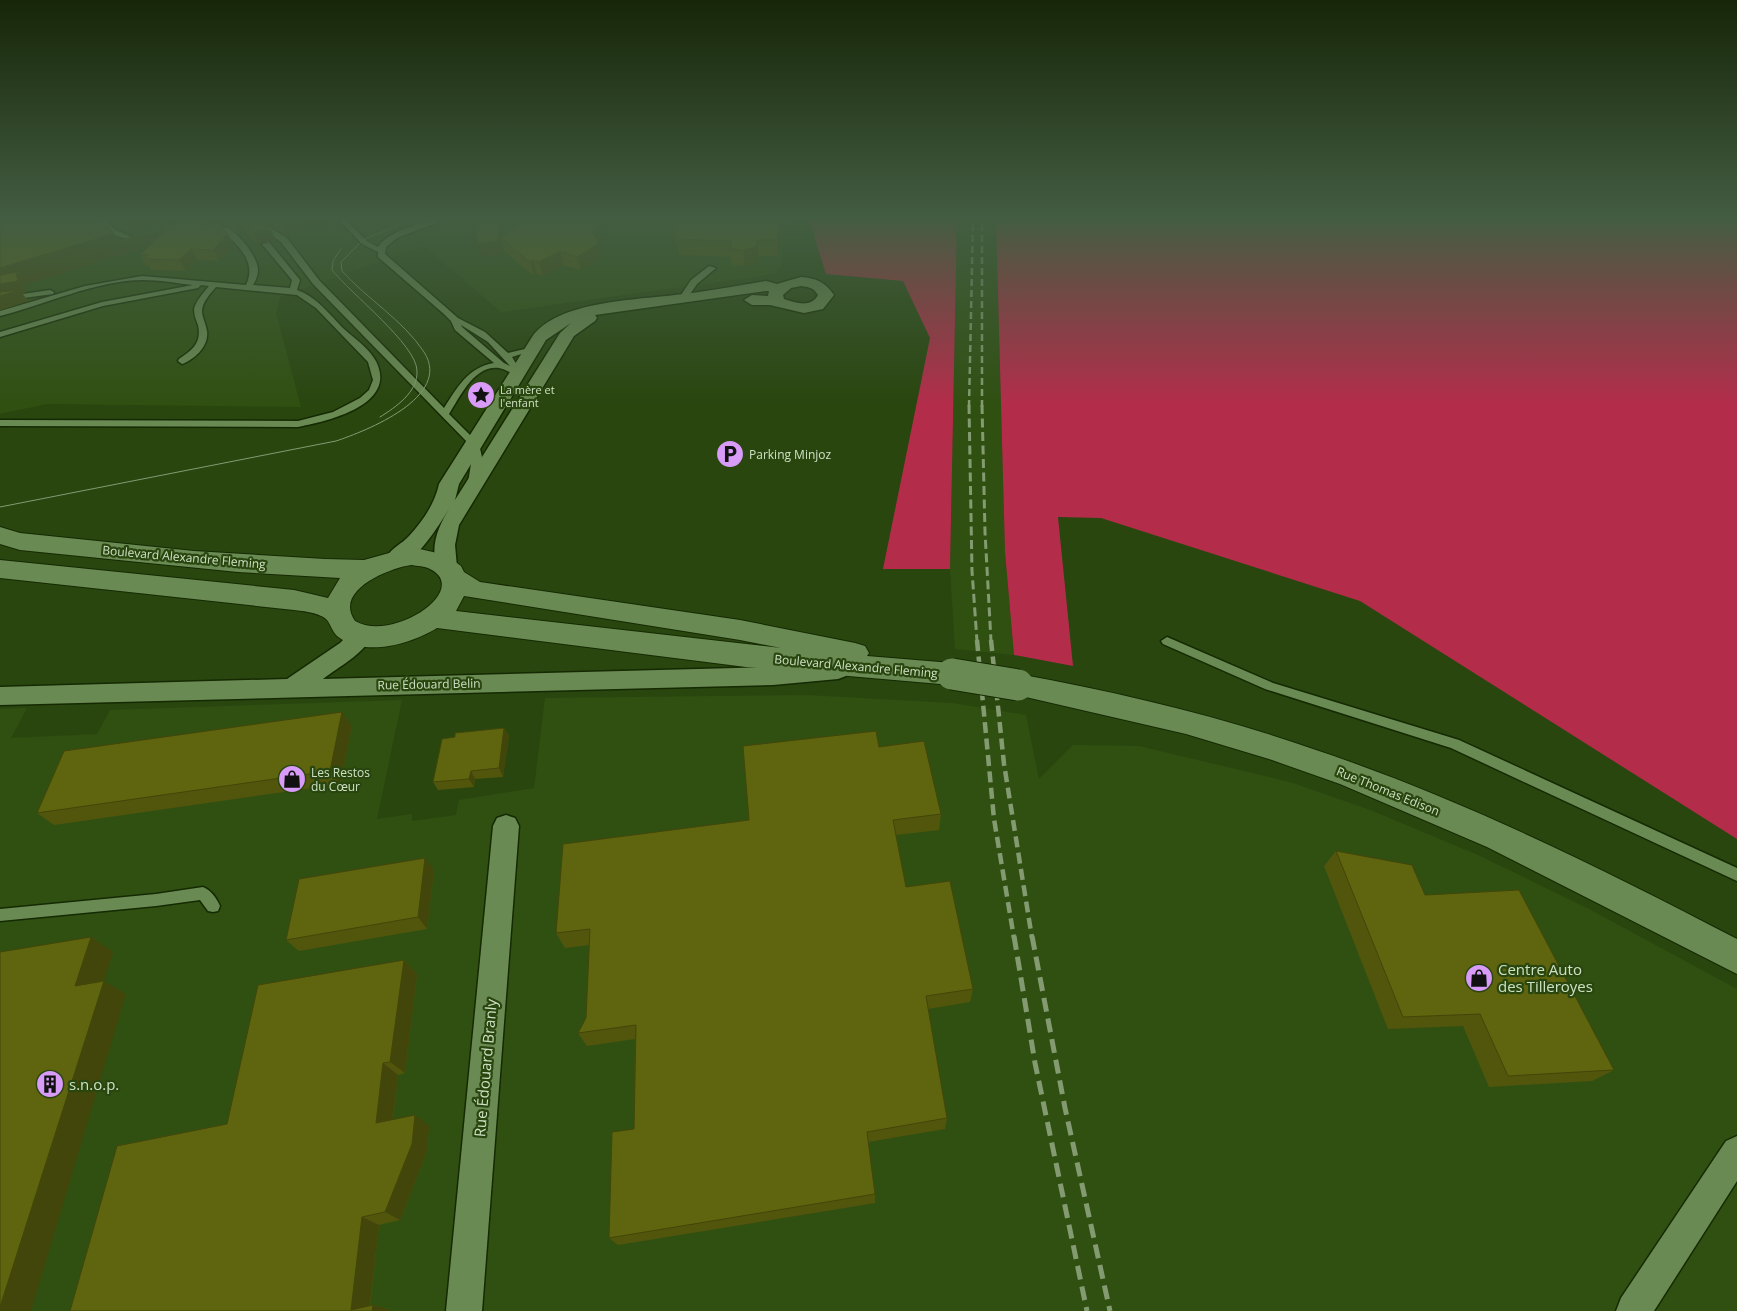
<svg xmlns="http://www.w3.org/2000/svg" width="1737" height="1311" font-family="'Open Sans',sans-serif">
	<style>
		.built { fill: #305012 }
		.green { fill: #b32d4a }
		.lines { fill: none; stroke-linecap: round; stroke-linejoin: round }
		.service-casing { stroke: #152a02; stroke-width: 3 }
		.minor-casing { stroke: #152a02; stroke-width: 3 }
		.tertiary-casing { stroke: #152a02; stroke-width: 2 }
		.service { fill: #6a8a53; fill-rule: evenodd }
		.minor { fill: #6a8a53; fill-rule: evenodd }
		.tertiary { fill: #6a8a53; fill-rule: evenodd }
		.tram { stroke: #849b72; stroke-width: 1 }
		.rail-far3 { stroke: #849b72; stroke-width: 2.5; stroke-dasharray: 7 4; stroke-linecap: butt }
		.rail-far2 { stroke: #849b72; stroke-width: 3; stroke-dasharray: 9 4.5; stroke-linecap: butt }
		.rail-far1 { stroke: #849b72; stroke-width: 4.5; stroke-dasharray: 11 5.5; stroke-linecap: butt }
		.rail { stroke: #849b72; stroke-width: 5; stroke-dasharray: 14 7; stroke-linecap: butt }
		.tertiary-bridge-casing { stroke: #152a02; stroke-width: 33; stroke-linecap: butt }
		.tertiary-bridge { stroke: #6a8a53; stroke-width: 31 }
		.wall { fill: #52560c }
		.shaded-wall { fill: #42460a }
		.building { fill: #5f640e; stroke: #42460a }
		.labels { text-anchor: middle; dominant-baseline: central; stroke-width: 4.5; stroke-linejoin: round; paint-order: stroke }
		.far-poi-label { font-size: 11px; fill: #cee0c3; stroke: #29460f; text-anchor: start }
		.poi-label { font-size: 12px; fill: #cee0c3; stroke: #29460f; text-anchor: start }
		.street-label { font-size: 12px; fill: #cee0c3; stroke: #29460f }
		.near-poi-label { font-size: 15px; fill: #cee0c3; stroke: #29460f; text-anchor: start }
		.near-street-label { font-size: 15px; fill: #cee0c3; stroke: #29460f }
	</style>
	<rect width="100%" height="100%" fill="#29460f"/>
	<g class="built">
		<path d="M0,220H787L781,265L776,273L763,276L501,312L424,246L280,297L276,313L301,407L47,404L0,414Z"/>
		<path d="M957,220H996L1005,552L1014,655L955,649L950,569Z"/>
		<path d="M807,695L952,703L1026,715L1039,779L1073,745L1139,746L1290,782L1370,810L1478,855L1589,909L1737,989V1311H0V709L27,708L11,738L97,734L110,710L402,700L377,819L412,814V821L456,815L459,800L534,788L545,698Z"/>
	</g>
	<g class="green">
		<path d="M809,220H957L950,569H883L930,338L903,281L826,274Z"/>
		<path d="M996,220H1737V839L1360,601L1101,518L1058,517L1073,666L1014,655L1005,552Z"/>
	</g>
	<g class="lines">
		<g class="service-casing">
			<g id="service">
				<path d="M98,220H105L116,230L134,238L130,240L110,234Z"/>
				<path d="M250,220H258L287,238L319,280L444,408C457,388 468,367 494,363L455,330L451,321L444,314L378,257V252L362,244L339,220H346L367,241L378,247C388,231 426,220 444,220L397,238L386,247L385,254L458,318L485,332L508,353L533,347L537,349L512,357L522,373L521,375C513,376 507,369 499,368C474,365 460,397 449,414L479,444L482,457L476,485H470L468,483L472,457L470,445L313,284L281,242ZM461,325L488,342L510,366L504,363L462,327Z"/>
				<path d="M226,227C238,232 258,257 258,270C258,276 256,280 253,285L290,288L292,280L262,244L269,242L300,280L297,290C317,297 329,314 344,329C356,340 375,352 379,369C390,407 325,422 298,427L0,426V420L298,421L333,412L360,398L369,390L373,380L368,362L316,308L297,295L216,287C211,293 202,302 202,311C202,317 206,324 207,331C209,346 195,359 182,364L178,361L179,359C193,350 202,342 198,325C196,320 194,315 194,309C196,301 203,293 209,286L201,285L198,288L103,306L0,337V332L102,302L193,285C176,283 159,280 143,280C97,280 44,305 0,316V311L85,286L142,276L246,285C257,262 239,247 224,232L210,235L206,233Z"/>
				<path d="M709,266L716,268L697,284L686,300H680L679,298L691,280Z"/>
				<path d="M50,290L54,292L53,294L9,300L5,298L9,296Z"/>
				<path d="M1167,637L1273,683L1459,740L1737,868V881L1451,748L1265,689L1163,644L1161,641Z"/>
				<path d="M203,887C211,890 217,899 220,906L218,911L213,912L208,911L200,900L156,906L0,921V909L156,894Z"/>
			</g>
		</g>
		<g class="minor-casing">
			<g id="minor">
				<path d="M801,277C816,278 825,282 834,295L823,309L804,313L770,305H752L744,300L752,295L768,296L769,291H766L595,315L597,318L595,321L574,336L459,525L455,545L457,567L454,572L447,574L440,572C427,550 439,524 451,506C439,524 414,571 389,563L386,558C391,548 402,544 409,536C423,521 435,503 439,484L532,337C557,301 636,300 675,295C706,292 736,286 766,281L777,284ZM801,286C809,287 814,288 818,295C811,308 796,303 784,299L783,295L791,288ZM571,323L560,333L455,500L459,484L546,340Z"/>
				<path d="M361,628L369,630L372,636C362,655 340,666 323,679L773,667L838,661L846,664L849,670L846,676L838,679L773,685L0,705V687L287,679L340,643L353,630Z"/>
				<path d="M506,815L515,818L519,826L482,1311H446L493,826L497,818Z"/>
				<path d="M1737,1136V1181L1654,1311H1616L1621,1298L1726,1141Z"/>
			</g>
		</g>
		<g class="tertiary-casing">
			<g id="tertiary">
				<path d="M0,527L20,533L194,551L325,559L364,560L411,547L446,555L461,566L464,572L480,582L740,620L855,643L865,646L869,653L867,656L952,663L962,666L966,674L962,682L952,685L746,667L437,628C411,644 364,658 337,636C332,631 331,625 327,620C321,613 303,611 294,610L0,578V560L294,590L328,598L340,578L238,572L20,550L0,544ZM411,565C417,566 425,566 430,569C472,590 392,643 355,621C333,590 390,568 411,565ZM464,596L740,640L781,648L456,611Z"/>
				<path d="M1018,674C1117,692 1215,715 1310,748C1458,797 1599,867 1737,939V974L1487,847L1340,784L1269,759L1186,734L1008,693L1004,685L1008,677Z"/>
			</g>
		</g>
		<use href="#service" class="service"/>
		<use href="#minor" class="minor"/>
		<use href="#tertiary" class="tertiary"/>
		<g class="tram">
			<path d="M341,249L333,261L332,270C350,293 417,345 417,371C418,392 396,407 380,417"/>
			<path d="M0,507L336,441C366,431 453,397 424,352C403,320 367,299 342,271L341,262L363,240L410,220"/>
		</g>
		<g class="rail-far3">
			<path d="M969,407L973,220"/>
			<path d="M982,407V220"/>
		</g>
		<g class="rail-far2">
			<path d="M969,405L972,571L977,641"/>
			<path d="M982,405L985,532L991,641"/>
		</g>
		<g class="rail-far1">
			<path d="M977,640L994,819L1014,938"/>
			<path d="M991,640L1004,764L1032,938"/>
		</g>
		<g class="rail">
			<path d="M1014,936L1035,1063L1087,1311"/>
			<path d="M1032,936L1065,1108L1110,1311"/>
		</g>
		<g class="tertiary-bridge-casing">
			<path id="tertiary-bridge" d="M952,674L1018,685"/>
		</g>
		<use href="#tertiary-bridge" class="tertiary-bridge"/>
	</g>
	<g class="wall">
		<path d="M0,220L102,224L117,238L118,241L166,226L162,224L132,232L121,230L108,220H257L271,230L276,241L261,242L259,246L246,232L242,237L225,225L221,227L234,245L219,261L197,260L186,271L151,270L149,266H146L140,255L148,247L24,285L26,292L22,293L28,301L0,310Z"/>
		<path d="M262,220H338L288,237Z"/>
		<path d="M667,220H783L778,256H759L757,263L745,266L732,265L731,257L680,255Z"/>
		<path d="M504,230V235L605,238L599,242L602,257L581,270L564,265L543,276L537,274L534,276L504,251L503,247L502,254L481,257Z"/>
		<path d="M352,726L340,784L54,825L37,813Z"/>
		<path d="M504,728L509,736L503,777L475,779L474,787L438,790L433,782L455,737Z"/>
		<path d="M879,747L941,814L939,830L896,835L906,887L973,989L970,1002L928,1009L947,1118L945,1129L868,1142L875,1194V1203L618,1245L609,1238L634,1129L635,1039L587,1046L578,1033L586,1018L590,945L565,948L556,933L749,820Z"/>
		<path d="M1336,851L1425,895L1614,1070L1592,1081L1489,1087L1463,1026L1388,1029L1324,866Z"/>
		<path d="M434,870L427,929L299,951L286,940Z"/>
		<path d="M404,960L417,974L405,1073L398,1075L393,1120L429,1126L426,1154L400,1220L379,1225L370,1306L373,1305L390,1310V1311H70L227,1124Z"/>
	</g>
	<g class="shaded-wall">
		<path d="M131,220H160L162,224L132,232L126,222Z"/>
		<path d="M165,220H223L225,225L204,232L170,230Z"/>
		<path d="M300,220H338L288,237L283,226Z"/>
		<path d="M500,220H501L504,230L503,240L500,237L503,247L502,254L481,257L477,244Z"/>
		<path d="M780,220H783L778,256L777,240Z"/>
		<path d="M241,221L246,232L242,237L236,226Z"/>
		<path d="M602,225L605,238L595,245L592,231Z"/>
		<path d="M110,228L117,238L119,243L168,228L174,239L24,285L26,292L22,293L28,301L0,310V268Z"/>
		<path d="M271,230L276,241L261,242L259,246L254,235L256,231Z"/>
		<path d="M228,234L234,245L219,261L213,250Z"/>
		<path d="M757,240L759,256L757,263L745,266L743,250Z"/>
		<path d="M599,243L602,257L581,270L577,257Z"/>
		<path d="M191,249L197,260L186,271L179,260Z"/>
		<path d="M560,251L564,265L543,276L539,262Z"/>
		<path d="M533,260L537,274L534,276L530,262Z"/>
		<path d="M342,712L352,726L340,784L330,771Z"/>
		<path d="M504,728L509,736L503,777L499,768Z"/>
		<path d="M471,771L475,779L474,787L469,779Z"/>
		<path d="M425,858L434,870L427,929L418,917Z"/>
		<path d="M91,937L113,952L98,1000L75,986Z"/>
		<path d="M404,960L417,974L405,1073L390,1062Z"/>
		<path d="M104,981L126,994L31,1311H0V1307Z"/>
		<path d="M383,1063L398,1075L391,1133L376,1123Z"/>
		<path d="M415,1115L429,1126L426,1154L400,1220L385,1212Z"/>
		<path d="M362,1217L379,1225L369,1311L351,1310Z"/>
		<path d="M373,1305L390,1310V1311H372Z"/>
	</g>
	<g class="building">
		<path d="M0,220H99L102,224L110,228L113,234L0,268Z"/>
		<path d="M192,220H202L199,221L205,226L218,223L228,234L213,250L191,249L179,260L144,259L148,255H140L168,228L16,274L18,281L0,284V275L24,271L170,225Z"/>
		<path d="M228,220H257L271,230L256,231L254,235L241,221L236,226Z"/>
		<path d="M274,220H300L283,226Z"/>
		<path d="M475,220H500L498,241L477,244Z"/>
		<path d="M538,220H586L602,225L592,231L599,243L577,257L560,251L539,262L533,260L530,262L500,237L526,222L531,223Z"/>
		<path d="M670,220H780L777,240H757L756,247L743,250L730,248L731,241L677,239Z"/>
		<path d="M20,290L0,296V292Z"/>
		<path d="M342,712L330,771L37,813L64,751Z"/>
		<path d="M504,728L499,768L471,771L469,779L433,782L442,739L455,737V733Z"/>
		<path d="M876,731L879,747L924,741L941,814L893,820L906,887L950,881L973,989L926,996L947,1118L867,1132L875,1194L609,1238L612,1132L634,1129L636,1025L578,1033L586,1018L590,929L556,933L563,844L749,820L743,746Z"/>
		<path d="M1336,851L1412,865L1425,895L1519,890L1614,1070L1508,1076L1480,1014L1403,1017Z"/>
		<path d="M425,858L418,917L286,940L299,879Z"/>
		<path d="M91,937L75,986L104,981L0,1307V952Z"/>
		<path d="M404,960L390,1062L383,1063L376,1123L415,1115L412,1144L385,1212L362,1217L351,1310L373,1305L372,1311H70L117,1146L227,1124L258,985Z"/>
	</g>
	<linearGradient id="sky" x2="0" y2="1"><stop stop-color="#172608"/><stop offset="0.54" stop-color="#435d42"/><stop offset="1" stop-color="#435d42" stop-opacity="0"/></linearGradient>
	<rect width="1737" height="404" fill="url(#sky)"/>
	<defs>
		<g id="sight-disc" transform="scale(1.4375)"><circle r="9.5" fill="#d89bf8" stroke="#29460f"/><path d="M0-6L1.8-2.2L6-1.7L2.9 1.2L3.7 5.4L0 3.3L-3.7 5.4L-2.9 1.2L-6-1.7L-1.8-2.2Z" fill="#111"/></g>
		<g id="parking-disc" transform="scale(1.4375)"><circle r="9.5" fill="#d89bf8" stroke="#29460f"/><path d="M-3.5-5.5H1a3.5 3.5 0 0 1 0 7H-1V5.5H-3.5ZM-1-3.4V-.6H.8a1.4 1.4 0 0 0 0-2.8Z" fill="#111"/></g>
		<g id="shop-disc" transform="scale(1.4375)"><circle r="9.5" fill="#d89bf8" stroke="#29460f"/><path d="M-5-2.5h2.3a2.7 3.5 0 0 1 5.4 0H5L5.5 6h-11ZM-1.5-2.5h3a1.5 2.3 0 0 0-3 0Z" fill="#111"/></g>
		<g id="building-disc" transform="scale(1.4375)"><circle r="9.5" fill="#d89bf8" stroke="#29460f"/><path d="M-4-6H4V6H1V3H-1V6H-4ZM-2.5-4.3h1.7v1.8h-1.7ZM.8-4.3h1.7v1.8H.8ZM-2.5-1h1.7V.8h-1.7ZM.8-1h1.7V.8H.8Z" fill="#111"/></g>
	</defs>
	<g fill-rule="evenodd">
		<use href="#sight-disc" x="481" y="395"/>
		<use href="#parking-disc" x="730" y="454"/>
		<use href="#shop-disc" x="292" y="779"/>
		<use href="#shop-disc" x="1479" y="978"/>
		<use href="#building-disc" x="50" y="1084"/>
	</g>
	<g class="labels">
		<g class="far-poi-label">
			<text x="500" y="389">La mère et<tspan x="500" dy="13">l'enfant</tspan></text>
		</g>
		<g class="poi-label">
			<text x="749" y="454">Parking Minjoz</text>
			<text x="311" y="772">Les Restos<tspan x="311" dy="14">du Cœur</tspan></text>
		</g>
		<g class="street-label">
			<text transform="translate(184 557) rotate(5)">Boulevard Alexandre Fleming</text>
			<text transform="translate(856 666) rotate(5)">Boulevard Alexandre Fleming</text>
			<text transform="translate(429 684) rotate(-1)">Rue Édouard Belin</text>
			<text transform="translate(1388 791) rotate(22)">Rue Thomas Edison</text>
		</g>
		<g class="near-poi-label">
			<text x="1498" y="969">Centre Auto<tspan x="1498" dy="17">des Tilleroyes</tspan></text>
			<text x="69" y="1084">s.n.o.p.</text>
		</g>
		<g class="near-street-label">
			<text transform="translate(485 1068) rotate(-85)">Rue Édouard Branly</text>
		</g>
	</g>
</svg>
